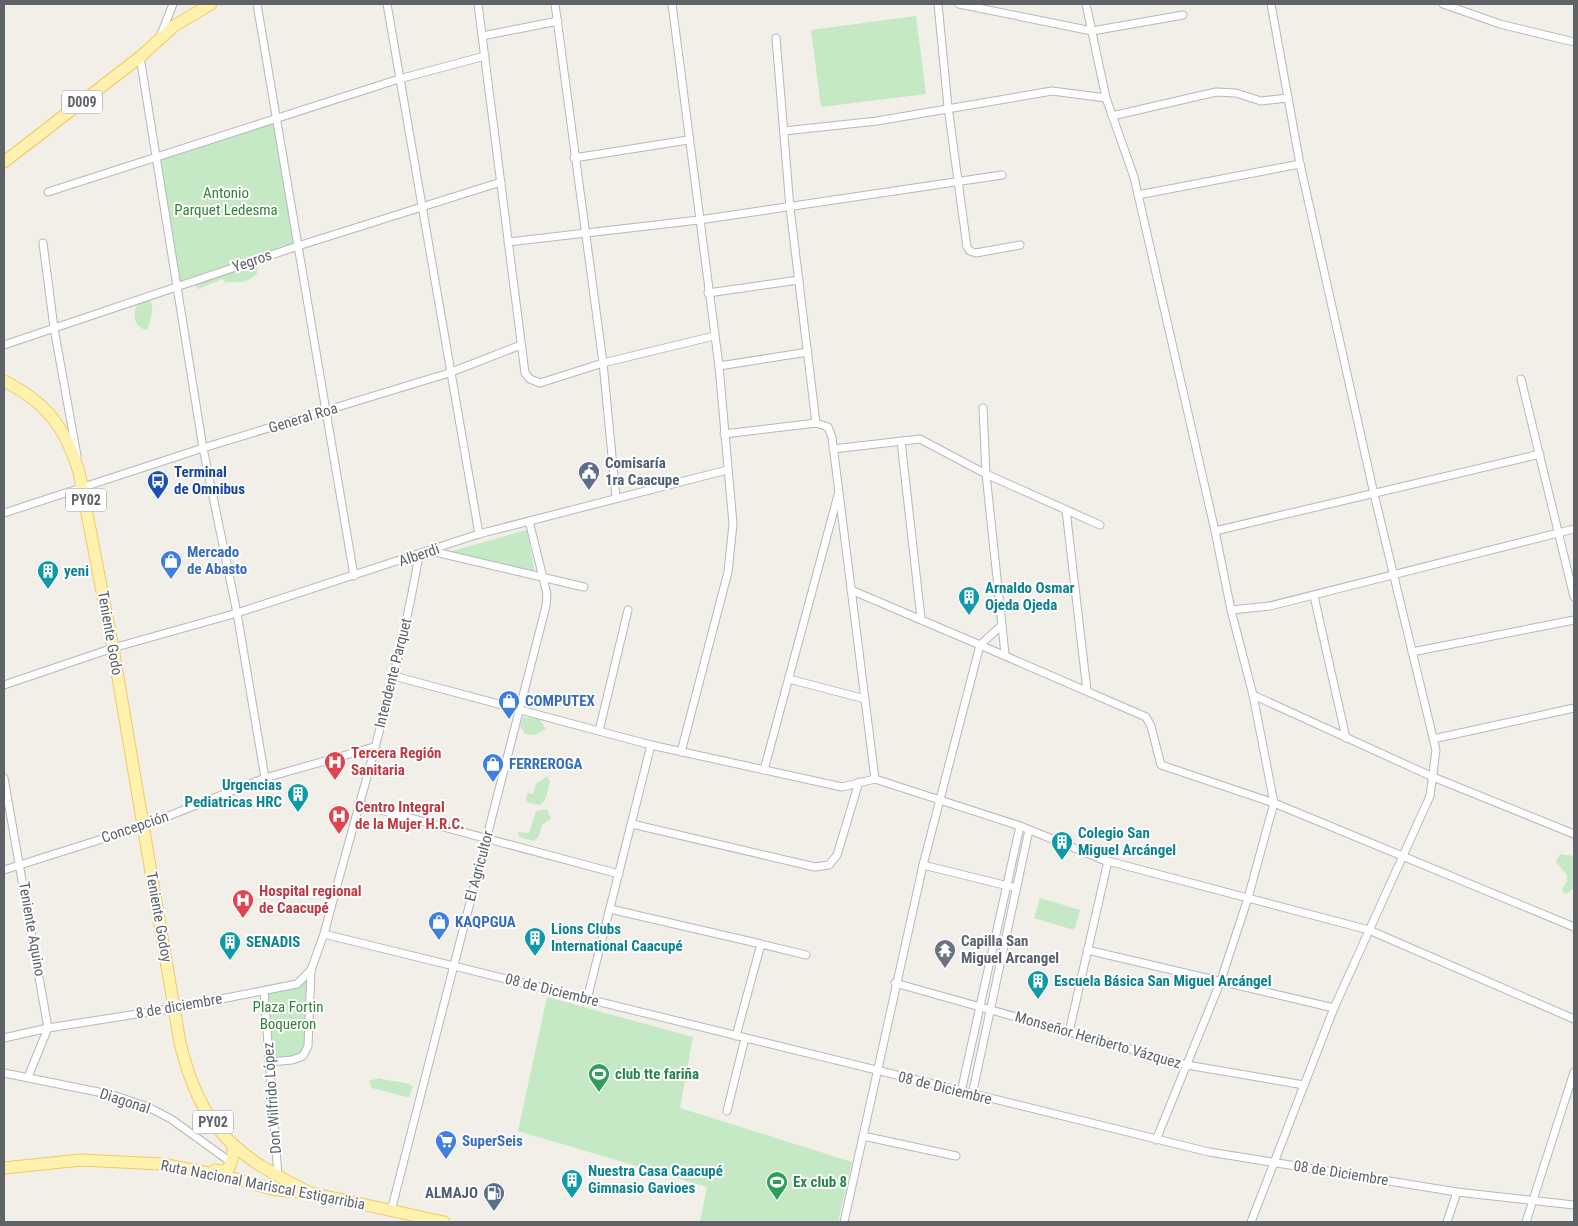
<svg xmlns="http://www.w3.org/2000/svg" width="1578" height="1226" font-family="'Roboto Condensed',sans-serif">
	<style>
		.green { fill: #c5e8c5 }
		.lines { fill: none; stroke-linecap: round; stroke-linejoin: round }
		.minor-casing { stroke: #b5b8bc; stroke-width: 9 }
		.primary-casing { stroke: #f2c960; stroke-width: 13 }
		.minor { stroke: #fff; stroke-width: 7 }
		.primary { stroke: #fff2af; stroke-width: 11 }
		.labels { text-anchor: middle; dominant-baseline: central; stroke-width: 4; stroke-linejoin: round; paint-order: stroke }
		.shield { fill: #fff; stroke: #8f9295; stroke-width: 1 }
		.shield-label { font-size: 14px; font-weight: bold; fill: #5f6368 }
		.park-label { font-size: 15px; fill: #348238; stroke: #fff }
		.street-label { font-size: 15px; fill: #5f6368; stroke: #fff }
		.service-label { font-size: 15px; font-weight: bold; fill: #4e5e75; stroke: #fff; text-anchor: start }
		.transit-label { font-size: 15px; font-weight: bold; fill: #164399; stroke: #fff; text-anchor: start }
		.shop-label { font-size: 15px; font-weight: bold; fill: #366cbe; stroke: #fff; text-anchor: start }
		.culture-label { font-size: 15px; font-weight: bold; fill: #0d838f; stroke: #fff; text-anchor: start }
		.health-label { font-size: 15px; font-weight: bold; fill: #be3a42; stroke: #fff; text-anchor: start }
		.worship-label { font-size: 15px; font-weight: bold; fill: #5b616d; stroke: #fff; text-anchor: start }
		.leisure-label { font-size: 15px; font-weight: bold; fill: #27864d; stroke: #fff; text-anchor: start }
	</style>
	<rect width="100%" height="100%" fill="#f1efe8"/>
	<g class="green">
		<path d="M916,16L926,94L821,107L811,30Z"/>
		<path d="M277,120L298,246L175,287L155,158Z"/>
		<path d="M253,265H257V274C247,282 241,283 228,282L223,285L226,282L222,279L198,289L195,286L200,282Z"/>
		<path d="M150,300C155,309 150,322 147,330C135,328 132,316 137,305Z"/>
		<path d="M527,530L535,573L448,552Z"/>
		<path d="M523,717L539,719L546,729L535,735L525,734L520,726Z"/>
		<path d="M547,776L550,781C547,790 548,799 540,805L528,803L526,800L527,793L533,794L536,784Z"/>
		<path d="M547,809L551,819L542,825L539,836L534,841L519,837L518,832L529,833L536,811Z"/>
		<path d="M1560,854L1574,856V888L1566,894L1563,893L1562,889L1567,881V875L1556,862Z"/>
		<path d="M1040,898L1080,910L1074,930L1034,918Z"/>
		<path d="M311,970L308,1046L303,1056L269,1062L264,991L297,984Z"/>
		<path d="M547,997L693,1037L680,1108L852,1162L838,1222H700L707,1187L518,1131Z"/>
		<path d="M379,1078C390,1082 404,1081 413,1086L409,1097H407L372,1088L369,1081Z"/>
	</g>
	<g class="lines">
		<g class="minor-casing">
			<g id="minor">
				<path d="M257,4L354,576"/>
				<path d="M387,4L479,534"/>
				<path d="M478,4L525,373L530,379L540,383L603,363L714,336"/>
				<path d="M555,4L603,363L616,497"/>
				<path d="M672,4L719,366L733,524L728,572L681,752"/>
				<path d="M938,4L948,107L967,247L970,251L976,253L1020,245"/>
				<path d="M959,4L1092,31L1183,15"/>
				<path d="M1086,4L1106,98L1134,177L1215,531L1231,610L1253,695L1274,803L1248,898L1220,983L1156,1140"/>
				<path d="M1443,4L1500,24L1574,42"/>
				<path d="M482,36L558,21"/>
				<path d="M160,37L173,4"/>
				<path d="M776,38L790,208L816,423"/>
				<path d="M140,57L203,448L237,613L265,778"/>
				<path d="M1112,116L1216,92L1236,93L1261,101L1288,98"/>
				<path d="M784,131L877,121L1052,91L1106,98"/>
				<path d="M574,158L688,140"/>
				<path d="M48,192L399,79L485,56"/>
				<path d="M1138,195L1300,164"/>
				<path d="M508,242L699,220L1002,175"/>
				<path d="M43,243L54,328L77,456"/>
				<path d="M708,293L799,280"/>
				<path d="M4,345L298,246L501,182"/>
				<path d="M719,366L808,352"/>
				<path d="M1521,379L1574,597"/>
				<path d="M983,408L986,474L1005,654"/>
				<path d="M724,434L816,423L828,427L832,437L875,779"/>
				<path d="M901,441L921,618"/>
				<path d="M833,449L920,439L986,474L1100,525"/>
				<path d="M1066,510L1087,691"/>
				<path d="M4,513L203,448L449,373L521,345"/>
				<path d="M1215,531L1540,454"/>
				<path d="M431,551L584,587"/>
				<path d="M851,590L980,645L1002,625"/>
				<path d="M1314,596L1346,738"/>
				<path d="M1231,610L1270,606L1574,529"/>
				<path d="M1412,652L1574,620"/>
				<path d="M394,676L651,745L842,787L875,779L1020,826L1104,860L1369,930L1574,1019"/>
				<path d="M789,679L865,699"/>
				<path d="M4,685L113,648L237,613L479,534L727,470"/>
				<path d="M1253,695L1433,777L1574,834"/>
				<path d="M599,731L628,610"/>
				<path d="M1433,739L1574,708"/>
				<path d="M764,770L838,495"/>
				<path d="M4,778L48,1028L28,1077"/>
				<path d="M358,804L619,874"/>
				<path d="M632,824L815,867L829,865L837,855L859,782"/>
				<path d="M923,865L1012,887"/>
				<path d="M4,870L143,826L265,778L374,747"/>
				<path d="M610,909L761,944L736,1036"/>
				<path d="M324,934L1209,1152L1457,1192L1574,1205"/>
				<path d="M761,944L806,955"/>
				<path d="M1087,950L1334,1008"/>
				<path d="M895,983L1187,1065L1304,1085"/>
				<path d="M264,991L278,1176"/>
				<path d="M587,999L651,745"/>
				<path d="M1069,1032L1108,861"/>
				<path d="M4,1038L48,1028L175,1008L297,984L311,970L324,934C357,808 397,683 419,555"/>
				<path d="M269,1062L292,1060L303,1056L308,1046L311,970"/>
				<path d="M4,1073L113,1095L148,1107L171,1119L232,1163"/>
				<path d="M961,1092L1020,826"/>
				<path d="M972,1095L1029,830"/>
				<path d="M727,1111L745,1038"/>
				<path d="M863,1136L956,1156"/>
				<path d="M391,1211L546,606L547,594L529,521"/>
				<path d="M844,1222L923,865L980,645L1146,717L1151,726L1161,765L1274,803L1574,927"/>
				<path d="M1251,1222L1334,1008L1430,796L1436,750L1374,494L1300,164L1271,4"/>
				<path d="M1447,1222L1457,1192"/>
				<path d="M1526,1222L1574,1072"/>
			</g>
		</g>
		<g class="primary-casing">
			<g id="primary">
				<path d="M4,162L140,57L174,26L211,4"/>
				<path d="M4,381C46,402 65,427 79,472L113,648L180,1043C201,1128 234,1156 311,1193"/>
				<path d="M4,1168L81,1160L161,1164L225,1176L276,1190L311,1193L444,1222"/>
				<path d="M215,1170L222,1171L229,1168L233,1156V1145"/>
			</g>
		</g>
		<use href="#minor" class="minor"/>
		<use href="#primary" class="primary"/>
	</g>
	<defs>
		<g id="civic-pin" transform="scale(1.125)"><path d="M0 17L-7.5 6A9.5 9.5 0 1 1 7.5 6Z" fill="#5c6f8a" stroke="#fff"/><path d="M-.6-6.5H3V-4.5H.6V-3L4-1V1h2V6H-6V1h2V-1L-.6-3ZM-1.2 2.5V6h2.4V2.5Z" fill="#fff"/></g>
		<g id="bus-pin" transform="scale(1.125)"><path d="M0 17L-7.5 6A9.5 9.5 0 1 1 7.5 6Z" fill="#1a4fb4" stroke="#fff"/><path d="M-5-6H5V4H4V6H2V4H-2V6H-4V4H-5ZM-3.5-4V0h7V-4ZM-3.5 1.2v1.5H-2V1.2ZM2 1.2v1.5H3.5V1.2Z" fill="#fff"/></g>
		<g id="shop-pin" transform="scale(1.125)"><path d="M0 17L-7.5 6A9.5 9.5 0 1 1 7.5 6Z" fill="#3f7fe0" stroke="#fff"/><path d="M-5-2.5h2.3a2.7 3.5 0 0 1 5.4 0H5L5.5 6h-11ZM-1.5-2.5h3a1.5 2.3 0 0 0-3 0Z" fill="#fff"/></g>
		<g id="building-pin" transform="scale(1.125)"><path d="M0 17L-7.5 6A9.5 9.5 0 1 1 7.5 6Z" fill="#0f9aa8" stroke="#fff"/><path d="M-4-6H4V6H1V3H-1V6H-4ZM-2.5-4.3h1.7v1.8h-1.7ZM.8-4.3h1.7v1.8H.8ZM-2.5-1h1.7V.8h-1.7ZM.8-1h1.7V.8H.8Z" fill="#fff"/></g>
		<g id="hospital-pin" transform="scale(1.125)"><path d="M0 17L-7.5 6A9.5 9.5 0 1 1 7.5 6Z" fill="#e0444e" stroke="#fff"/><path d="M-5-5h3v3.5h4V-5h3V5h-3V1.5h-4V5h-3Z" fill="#fff"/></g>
		<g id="temple-pin" transform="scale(1.125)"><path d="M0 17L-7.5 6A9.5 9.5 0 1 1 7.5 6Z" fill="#6b7280" stroke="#fff"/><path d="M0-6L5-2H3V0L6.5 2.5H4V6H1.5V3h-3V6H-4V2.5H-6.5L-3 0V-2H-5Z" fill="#fff"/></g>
		<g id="stadium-pin" transform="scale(1.125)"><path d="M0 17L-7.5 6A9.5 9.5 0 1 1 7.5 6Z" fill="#2e9e5b" stroke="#fff"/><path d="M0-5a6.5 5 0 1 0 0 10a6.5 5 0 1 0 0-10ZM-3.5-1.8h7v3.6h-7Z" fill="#fff"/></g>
		<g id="supermarket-pin" transform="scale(1.125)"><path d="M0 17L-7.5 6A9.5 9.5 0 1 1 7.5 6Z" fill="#3f7fe0" stroke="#fff"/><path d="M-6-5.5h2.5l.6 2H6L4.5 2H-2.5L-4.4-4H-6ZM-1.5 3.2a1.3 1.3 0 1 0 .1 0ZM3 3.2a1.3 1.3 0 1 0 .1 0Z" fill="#fff"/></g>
		<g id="fuel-pin" transform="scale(1.125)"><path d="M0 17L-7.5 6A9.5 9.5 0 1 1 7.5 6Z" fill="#5c6f8a" stroke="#fff"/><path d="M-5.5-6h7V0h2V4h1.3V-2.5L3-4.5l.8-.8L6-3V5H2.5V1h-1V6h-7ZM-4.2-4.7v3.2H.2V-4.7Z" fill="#fff"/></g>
	</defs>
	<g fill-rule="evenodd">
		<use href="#civic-pin" x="589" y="472"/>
		<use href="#bus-pin" x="158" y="481"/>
		<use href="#shop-pin" x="171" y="561"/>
		<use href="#building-pin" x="48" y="571"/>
		<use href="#building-pin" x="969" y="597"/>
		<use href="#shop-pin" x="509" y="701"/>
		<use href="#hospital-pin" x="335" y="762"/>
		<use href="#shop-pin" x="493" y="764"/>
		<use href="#building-pin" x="298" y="794"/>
		<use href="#hospital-pin" x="339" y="816"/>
		<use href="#building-pin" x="1062" y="842"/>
		<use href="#hospital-pin" x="243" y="900"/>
		<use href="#shop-pin" x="439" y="922"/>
		<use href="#building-pin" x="535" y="938"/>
		<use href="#building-pin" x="230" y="942"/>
		<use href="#temple-pin" x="945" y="950"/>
		<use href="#building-pin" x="1038" y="981"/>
		<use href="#stadium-pin" x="599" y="1074"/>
		<use href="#supermarket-pin" x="446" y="1141"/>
		<use href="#building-pin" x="572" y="1180"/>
		<use href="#stadium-pin" x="777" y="1182"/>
		<use href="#fuel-pin" x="494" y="1193"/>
	</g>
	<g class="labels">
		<g class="shield">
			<rect x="62" y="90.5" width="40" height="23" rx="4"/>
			<rect x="66" y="488.5" width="40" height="23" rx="4"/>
			<rect x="193" y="1110.5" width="40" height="23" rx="4"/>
		</g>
		<g class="shield-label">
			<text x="82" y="102">D009</text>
			<text x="86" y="500">PY02</text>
			<text x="213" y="1122">PY02</text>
		</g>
		<g class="park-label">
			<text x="226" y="193">Antonio<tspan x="226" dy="17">Parquet Ledesma</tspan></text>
			<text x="288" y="1007">Plaza Fortin<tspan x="288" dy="17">Boqueron</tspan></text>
		</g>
		<g class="street-label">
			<text transform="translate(252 261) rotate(-19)">Yegros</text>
			<text transform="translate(303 418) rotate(-17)">General Roa</text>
			<text transform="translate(419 555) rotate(-19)">Alberdi</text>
			<text transform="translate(110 633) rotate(80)">Teniente Godo</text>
			<text transform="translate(393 673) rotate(-76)">Intendente Parquet</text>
			<text transform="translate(135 827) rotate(-19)">Concepción</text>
			<text transform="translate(479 866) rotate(-75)">El Agricultor</text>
			<text transform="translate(159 917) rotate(80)">Teniente Godoy</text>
			<text transform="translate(32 929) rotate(80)">Teniente Aquino</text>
			<text transform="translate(552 990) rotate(14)">08 de Diciembre</text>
			<text transform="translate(179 1006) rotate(-10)">8 de diciembre</text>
			<text transform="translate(1098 1040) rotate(16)">Monseñor Heriberto Vázquez</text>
			<text transform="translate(945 1088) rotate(14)">08 de Diciembre</text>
			<text transform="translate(272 1098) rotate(-94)">Don Wilfrido López</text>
			<text transform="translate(125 1101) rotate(18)">Diagonal</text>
			<text transform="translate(1341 1173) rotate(9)">08 de Diciembre</text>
			<text transform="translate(263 1185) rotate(11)">Ruta Nacional Mariscal Estigarribia</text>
		</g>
		<g class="service-label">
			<text x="605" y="463">Comisaría<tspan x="605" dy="17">1ra Caacupe</tspan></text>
			<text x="478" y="1193" text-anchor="end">ALMAJO</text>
		</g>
		<g class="transit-label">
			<text x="174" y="472">Terminal<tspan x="174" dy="17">de Omnibus</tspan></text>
		</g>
		<g class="shop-label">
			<text x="187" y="552">Mercado<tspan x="187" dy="17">de Abasto</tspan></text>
			<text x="525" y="701">COMPUTEX</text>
			<text x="509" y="764">FERREROGA</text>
			<text x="455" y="922">KAQPGUA</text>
			<text x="462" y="1141">SuperSeis</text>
		</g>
		<g class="culture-label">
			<text x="64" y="571">yeni</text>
			<text x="985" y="588">Arnaldo Osmar<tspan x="985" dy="17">Ojeda Ojeda</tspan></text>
			<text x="282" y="785" text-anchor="end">Urgencias<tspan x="282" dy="17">Pediatricas HRC</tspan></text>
			<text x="1078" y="833">Colegio San<tspan x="1078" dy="17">Miguel Arcángel</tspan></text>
			<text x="551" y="929">Lions Clubs<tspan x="551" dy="17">International Caacupé</tspan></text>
			<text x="246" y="942">SENADIS</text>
			<text x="1054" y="981">Escuela Básica San Miguel Arcángel</text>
			<text x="588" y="1171">Nuestra Casa Caacupé<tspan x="588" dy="17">Gimnasio Gavioes</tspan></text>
		</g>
		<g class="health-label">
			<text x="351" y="753">Tercera Región<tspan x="351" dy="17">Sanitaria</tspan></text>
			<text x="355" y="807">Centro Integral<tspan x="355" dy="17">de la Mujer H.R.C.</tspan></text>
			<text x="259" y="891">Hospital regional<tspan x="259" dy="17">de Caacupé</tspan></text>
		</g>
		<g class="worship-label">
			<text x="961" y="941">Capilla San<tspan x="961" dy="17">Miguel Arcangel</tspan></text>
		</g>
		<g class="leisure-label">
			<text x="615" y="1074">club tte fariña</text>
			<text x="793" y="1182">Ex club 8</text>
		</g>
	</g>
	<rect width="1578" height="1226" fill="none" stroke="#5f6368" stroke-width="10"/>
</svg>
